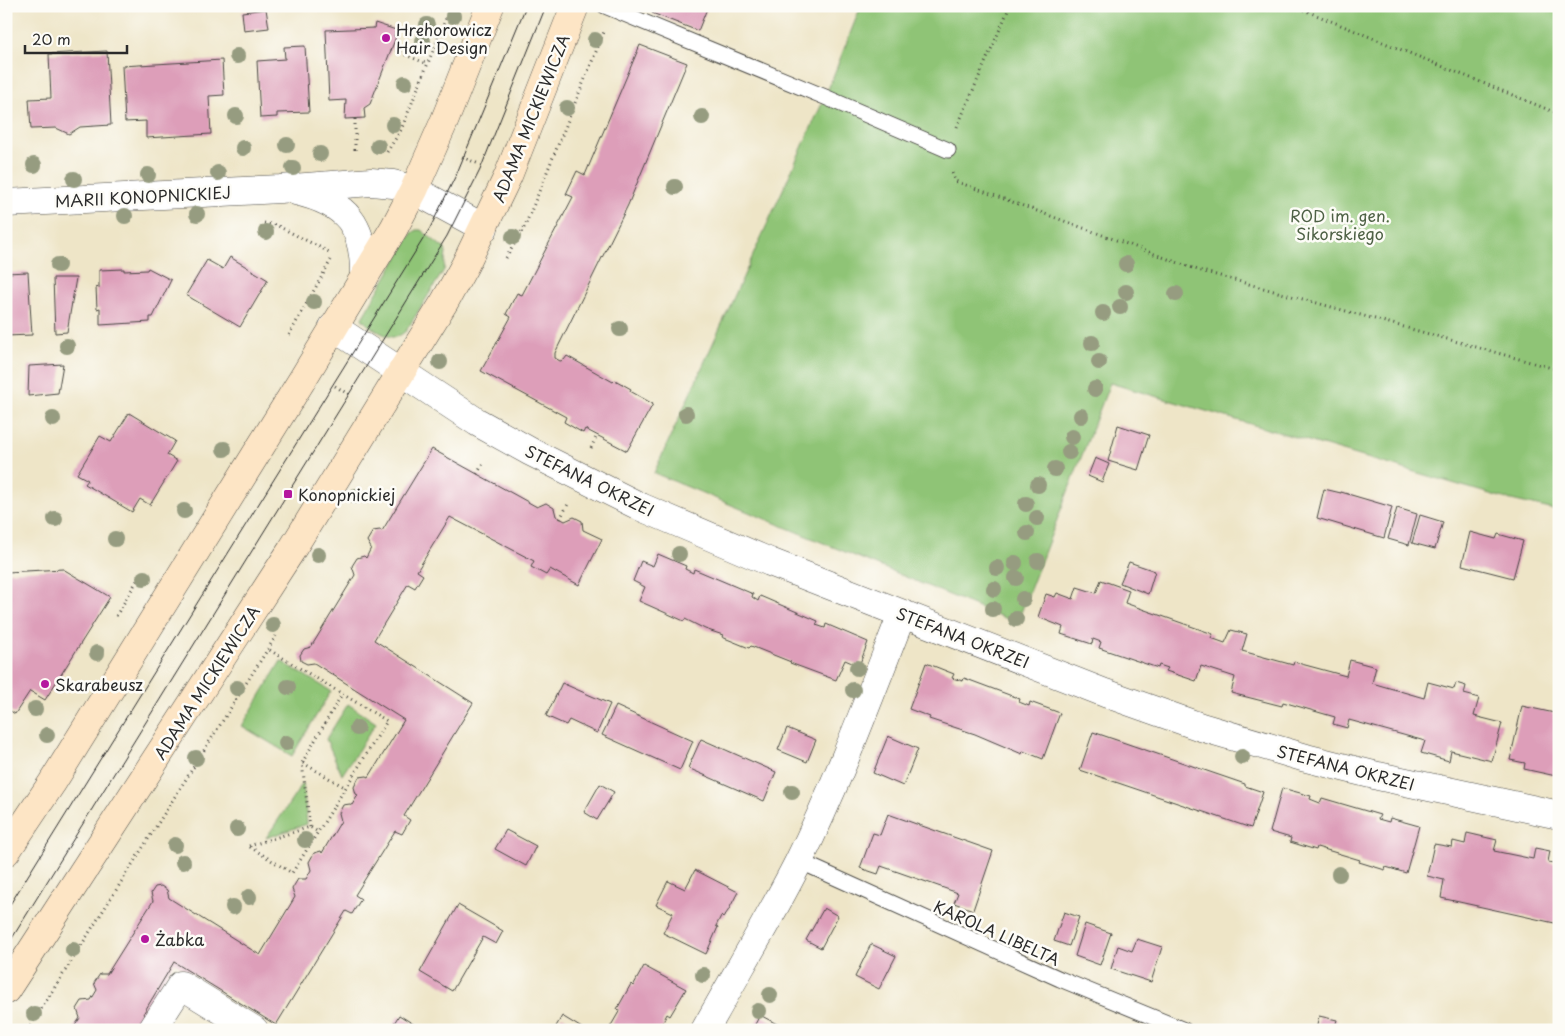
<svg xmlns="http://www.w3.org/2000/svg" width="1565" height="1036" font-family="'Playpen Sans',sans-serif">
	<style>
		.green { fill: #8fc476; stroke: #5d7850 }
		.building { fill: #dd9eb9 }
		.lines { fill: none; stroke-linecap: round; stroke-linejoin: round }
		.lane-casing { stroke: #484742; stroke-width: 17 }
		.street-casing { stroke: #484742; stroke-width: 29 }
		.secondary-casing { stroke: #484742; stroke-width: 29 }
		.path { stroke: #484742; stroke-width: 3; stroke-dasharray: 1 4; stroke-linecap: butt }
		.lane { stroke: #fff; stroke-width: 15 }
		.street { stroke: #fff; stroke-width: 28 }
		.secondary { stroke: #fde5c5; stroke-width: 28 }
		.tram { stroke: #2b2b2b; stroke-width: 1 }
		.tree { fill: #969c80 }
		.poi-dot { fill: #b5179e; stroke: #fdfcf7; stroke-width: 2 }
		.labels { text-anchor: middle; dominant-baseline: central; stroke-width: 5; stroke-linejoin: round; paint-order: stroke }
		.poi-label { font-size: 16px; fill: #2b2b2b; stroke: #fdfcf7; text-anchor: start }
		.street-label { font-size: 16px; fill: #2b2b2b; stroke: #fdfcf7 }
		.park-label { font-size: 16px; fill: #4e6145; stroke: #fdfcf7 }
	</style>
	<rect width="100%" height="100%" fill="#fdfcf7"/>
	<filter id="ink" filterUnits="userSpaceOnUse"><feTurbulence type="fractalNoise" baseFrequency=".02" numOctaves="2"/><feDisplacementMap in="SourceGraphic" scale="10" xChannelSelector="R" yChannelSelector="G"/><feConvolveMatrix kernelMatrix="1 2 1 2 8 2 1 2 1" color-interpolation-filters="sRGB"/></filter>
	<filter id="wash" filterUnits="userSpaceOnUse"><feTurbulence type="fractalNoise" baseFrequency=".0096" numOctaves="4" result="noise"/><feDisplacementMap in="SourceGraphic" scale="20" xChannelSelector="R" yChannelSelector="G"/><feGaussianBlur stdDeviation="1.12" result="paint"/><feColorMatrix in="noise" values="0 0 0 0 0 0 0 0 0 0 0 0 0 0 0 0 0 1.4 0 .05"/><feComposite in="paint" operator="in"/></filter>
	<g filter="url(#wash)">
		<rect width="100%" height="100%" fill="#eee5c7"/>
		<g class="green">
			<path d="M861,6H1559V511L1507,499L1110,383L1017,623L654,473L825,97Z"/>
			<path d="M417,230H421L445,249L446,253L444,270L406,331C402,334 397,338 392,337C384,336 364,324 362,318L412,233Z"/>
			<path d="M281,661L331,691L292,756L242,726Z"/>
			<path d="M348,704L376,723L342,775L326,739Z"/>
			<path d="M303,783L307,824L266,838Z"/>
		</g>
		<g id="blocks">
			<g class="building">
				<path d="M655,6H708L698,31L652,13Z"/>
				<path d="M266,9L269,28L244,31L242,12Z"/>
				<path d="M375,23L396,30L394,36L396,37L370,104L364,108L365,118L345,119L346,100L329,101L326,30L374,28Z"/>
				<path d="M640,45L687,63L628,205L555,353V358L560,361L564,360L567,356L613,382L615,380L631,389L630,391L653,404L627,451L585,429L583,433L564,422L566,417L481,371L511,317L506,314L517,293L522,295L573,197L566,194L577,171L585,175Z"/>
				<path d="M305,46L309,112L277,113V117L260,118L257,61L285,59L284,47Z"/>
				<path d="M107,51L111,125L80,127L69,134L56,128L31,129L29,99L51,98L49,54Z"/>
				<path d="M222,60L224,95L209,96L211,134L146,138V121L125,122L122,66Z"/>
				<path d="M230,257L268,280L240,327L186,295L207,260L223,269Z"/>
				<path d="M148,268L171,280L153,317H150V322L100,325V308L97,309L96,287L99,288V270L124,269V271L147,270Z"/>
				<path d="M28,272L32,335L6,336V273Z"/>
				<path d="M53,278H76L67,332L55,333Z"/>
				<path d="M63,364L58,393L28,396L29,366Z"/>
				<path d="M129,413L175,441L167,455L177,461L150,505L140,499L132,512L85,484L88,480L77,474L100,436L111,442Z"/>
				<path d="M1118,425L1149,435L1138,470L1108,461Z"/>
				<path d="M432,449L537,507L546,503L554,508L556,516L565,521L574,517L582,521L583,530L602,539L579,585L550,569L546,575L531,567L534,561L450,517L417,571L423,575L415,588L408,584L374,640L473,703L404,816L410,820L402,834L395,831L355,895L361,899L352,914L346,911L276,1025L174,962L143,1014L149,1018L141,1030L133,1028L132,1030H72L80,1018L77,1009L82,1001L91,1000L97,990L94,983L100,974H107L153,901L151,893L155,887L161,886L167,890L169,898L260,955L295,897L292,889L298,879H306L311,870L309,862L314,853L321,851L322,853L341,821L339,813L343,805L350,804L352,805L358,795L356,794L354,787L359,777L367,776L369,777L404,720L314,663L307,664L301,661L300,655L304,649L311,647L355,575L352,566L357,558L364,556L366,558L371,548L367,541L373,531L380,530L382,531Z"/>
				<path d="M1095,458L1109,464L1102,482L1088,476Z"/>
				<path d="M1324,489L1341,493V492L1392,507L1384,538L1317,518Z"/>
				<path d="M1397,508L1417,514L1409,545L1388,539Z"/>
				<path d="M1420,515L1443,522L1435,549L1412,543Z"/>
				<path d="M1470,532L1496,539L1498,534L1523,541L1513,578L1462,565Z"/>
				<path d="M658,554L686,566L685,569L693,573L694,569L753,594L752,597L758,601L760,596L818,621L816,625L825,628L826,624L868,642L859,666L845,660L836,680L790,663L791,662L751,646L749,648L722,637L723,635L705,629L685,619L684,621L639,601L645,587L633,581L641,561L653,566Z"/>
				<path d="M1129,562L1155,571L1148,594L1120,583Z"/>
				<path d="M63,569L110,597L45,700L30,691L15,714L6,708V574L7,572Z"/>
				<path d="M1101,580L1129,590L1125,603L1213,634L1211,638L1225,643L1231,630L1247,634L1242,651L1293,665L1294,662L1346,676L1350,660L1376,667L1372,683L1424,698L1428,682L1454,689L1456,683L1466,686L1464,694L1479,698L1474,716L1502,723L1492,761L1451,751L1449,761L1421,753L1425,741L1349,720L1347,728L1333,724L1335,717L1283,702L1282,706L1231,693L1235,677L1201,666L1196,681L1166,671L1168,668L1159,665L1158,668L1099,648L1101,642L1093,639L1092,644L1061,634L1063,627L1038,617L1046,594L1055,597L1057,593L1073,599L1077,587L1096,593Z"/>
				<path d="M926,663L954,674L952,678L963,681L964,678L1020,699L1019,702L1029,706L1030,702L1060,713L1043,759L1023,751L1022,754L975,734L929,719L930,717L909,709Z"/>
				<path d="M562,683L610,704L597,733L569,720L566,725L546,716Z"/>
				<path d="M616,706L693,741L680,770L602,735Z"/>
				<path d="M1522,706L1559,714V772H1557L1556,776L1524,769L1525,763L1510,760Z"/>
				<path d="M787,728L816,740L807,762L778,750Z"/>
				<path d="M1093,732L1245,784V786L1263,792L1251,828L1080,770Z"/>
				<path d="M888,736L918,749L903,786L873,773Z"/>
				<path d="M701,739L776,772L764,801L688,768Z"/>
				<path d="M600,784L614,792L597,820L584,812Z"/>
				<path d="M1282,788L1311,796L1310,799L1320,803L1322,798L1380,815L1378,819L1389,822L1390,818L1419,826L1406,873L1386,867L1385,870L1359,862L1360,860L1317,847L1316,850L1290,842L1291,838L1270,832Z"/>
				<path d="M888,814L993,851L973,910L954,903L958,893L881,866L878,874L860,868L873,833L880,835Z"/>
				<path d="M506,830L536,846L526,866L495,849Z"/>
				<path d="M1467,833L1497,840L1494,851L1533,859L1535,848L1550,851L1548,862L1559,864V924L1441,898L1444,880L1427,876L1434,844L1452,847L1453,841L1465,844Z"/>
				<path d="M695,870L738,892L728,911L723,918L721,916L716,926L718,927L706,954L663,933L673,913L656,905L668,881L685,889Z"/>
				<path d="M458,905L503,931L496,944L483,937L452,991L420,972Z"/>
				<path d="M824,908L838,916L821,948L806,940Z"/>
				<path d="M1064,912L1079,917L1069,946L1054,941Z"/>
				<path d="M1085,924L1111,933L1100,965L1075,956Z"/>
				<path d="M1137,939L1162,947L1151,982L1111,969L1118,946L1132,951Z"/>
				<path d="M871,944L896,956L879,989L855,977Z"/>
				<path d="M644,966L686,989L670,1016L667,1014L662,1024L664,1025L661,1030H611L609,1029L620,1010L617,1009L631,984L633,986Z"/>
				<path d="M399,1015L423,1030H390Z"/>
				<path d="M760,1015L788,1030H752Z"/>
				<path d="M562,1016L585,1030H554Z"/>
				<path d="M1319,1016L1337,1020L1334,1030H1316Z"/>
				<path d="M1091,1025L1104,1030H1089Z"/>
			</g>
		</g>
	</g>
	<g filter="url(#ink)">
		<use href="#blocks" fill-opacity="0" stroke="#484742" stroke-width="1"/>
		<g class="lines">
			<g class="lane-casing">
				<g id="lane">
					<path d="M605,6L825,97L948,150"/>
					<path d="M799,861L1060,979L1184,1030"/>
				</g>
			</g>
			<g class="street-casing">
				<g id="street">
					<path d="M296,191C348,203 365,226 364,278"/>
					<path d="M6,203L280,189L371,182L393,184L414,190L484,228"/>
					<path d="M333,327L477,422L531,452L641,507L770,562L1105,693L1201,727L1306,758L1378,776L1559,815"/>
					<path d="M152,1030L181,985L254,1030"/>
					<path d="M705,1030C736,974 769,920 798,863C838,782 869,698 902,614"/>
				</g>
			</g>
			<g class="secondary-casing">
				<g id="secondary">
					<path d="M6,852L52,783L302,380L394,228L414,190L444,122L490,6"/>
					<path d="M6,990L291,551L445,301L465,265L508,176L575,6"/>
				</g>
			</g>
			<g class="path">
				<path d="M1294,6L1559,114"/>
				<path d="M391,49L428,64"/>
				<path d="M355,119V153"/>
				<path d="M957,127L1010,6"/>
				<path d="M387,152L401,130L451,6"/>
				<path d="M462,157L479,164"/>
				<path d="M952,173L955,181L1198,270L1559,370"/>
				<path d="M264,223L276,225L331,253"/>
				<path d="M506,258L525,226L604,32"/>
				<path d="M289,335L331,260"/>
				<path d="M335,386L351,396"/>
				<path d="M591,448L597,435"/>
				<path d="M477,474L484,462"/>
				<path d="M560,519L568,504"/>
				<path d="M116,616L141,574"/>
				<path d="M303,763L346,788"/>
				<path d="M310,827L302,763L342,694"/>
				<path d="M249,846L310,827L318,832L387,721L268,649"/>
				<path d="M250,847L292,873L318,832"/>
				<path d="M28,1030L276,636"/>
			</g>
			<use href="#lane" class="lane"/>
			<use href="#street" class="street"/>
			<use href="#secondary" class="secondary"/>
			<g class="tram">
				<path d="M6,911L430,228L457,173L526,6"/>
				<path d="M6,948L447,236L480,170L546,6"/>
			</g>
		</g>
		<g class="tree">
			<circle cx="453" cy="16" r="8"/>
			<circle cx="427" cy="25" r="8"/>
			<circle cx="595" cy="40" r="8"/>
			<circle cx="423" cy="41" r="8"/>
			<circle cx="237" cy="56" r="8"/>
			<circle cx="405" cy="83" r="8"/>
			<circle cx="567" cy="108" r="8"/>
			<circle cx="236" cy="116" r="8"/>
			<circle cx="702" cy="117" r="8"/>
			<circle cx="393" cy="125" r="8"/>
			<circle cx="287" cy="145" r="8"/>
			<circle cx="378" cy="146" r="8"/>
			<circle cx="243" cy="148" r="8"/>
			<circle cx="320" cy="154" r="8"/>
			<circle cx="34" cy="165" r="8"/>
			<circle cx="293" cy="168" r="8"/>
			<circle cx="218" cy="173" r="8"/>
			<circle cx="148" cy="175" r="8"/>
			<circle cx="74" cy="179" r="8"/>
			<circle cx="675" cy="187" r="8"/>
			<circle cx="197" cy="214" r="8"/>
			<circle cx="125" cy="216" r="8"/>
			<circle cx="266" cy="232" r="8"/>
			<circle cx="513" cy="237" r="8"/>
			<circle cx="1126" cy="264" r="8"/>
			<circle cx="58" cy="265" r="8"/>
			<circle cx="1126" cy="292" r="8"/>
			<circle cx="1176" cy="294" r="8"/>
			<circle cx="314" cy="302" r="8"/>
			<circle cx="1120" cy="307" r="8"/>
			<circle cx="1103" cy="313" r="8"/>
			<circle cx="620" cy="329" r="8"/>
			<circle cx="1092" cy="343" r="8"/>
			<circle cx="67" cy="346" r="8"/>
			<circle cx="440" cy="362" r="8"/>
			<circle cx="1099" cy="362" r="8"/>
			<circle cx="1095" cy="389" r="8"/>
			<circle cx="686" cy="414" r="8"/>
			<circle cx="1081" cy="416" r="8"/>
			<circle cx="53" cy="419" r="8"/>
			<circle cx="1072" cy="437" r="8"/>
			<circle cx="224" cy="449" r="8"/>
			<circle cx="1069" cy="452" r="8"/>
			<circle cx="1055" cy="469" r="8"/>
			<circle cx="1038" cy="485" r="8"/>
			<circle cx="356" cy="496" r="8"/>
			<circle cx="1026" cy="504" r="8"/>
			<circle cx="184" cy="511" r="8"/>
			<circle cx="1037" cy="518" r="8"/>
			<circle cx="55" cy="519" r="8"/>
			<circle cx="1027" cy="533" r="8"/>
			<circle cx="115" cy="539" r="8"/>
			<circle cx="679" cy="554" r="8"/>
			<circle cx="318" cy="555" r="8"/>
			<circle cx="1038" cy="561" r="8"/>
			<circle cx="1015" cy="563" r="8"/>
			<circle cx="997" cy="568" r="8"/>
			<circle cx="144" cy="578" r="8"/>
			<circle cx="1016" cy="578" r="8"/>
			<circle cx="994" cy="589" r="8"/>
			<circle cx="1023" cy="599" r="8"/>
			<circle cx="993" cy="609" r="8"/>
			<circle cx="1016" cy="619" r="8"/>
			<circle cx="273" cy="625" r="8"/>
			<circle cx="97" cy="653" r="8"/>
			<circle cx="857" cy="668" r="8"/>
			<circle cx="288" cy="687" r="8"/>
			<circle cx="237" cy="688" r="8"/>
			<circle cx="853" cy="690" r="8"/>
			<circle cx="35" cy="709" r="8"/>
			<circle cx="357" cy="728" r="8"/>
			<circle cx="47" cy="735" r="8"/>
			<circle cx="286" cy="743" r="8"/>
			<circle cx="1242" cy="757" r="8"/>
			<circle cx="196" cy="758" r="8"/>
			<circle cx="792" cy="792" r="8"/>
			<circle cx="237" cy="829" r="8"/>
			<circle cx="305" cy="840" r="8"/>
			<circle cx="175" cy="845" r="8"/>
			<circle cx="183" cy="862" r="8"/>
			<circle cx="1339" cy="874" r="8"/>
			<circle cx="249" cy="897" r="8"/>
			<circle cx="233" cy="907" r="8"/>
			<circle cx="73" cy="950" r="8"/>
			<circle cx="703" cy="975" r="8"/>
			<circle cx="770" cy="995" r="8"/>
			<circle cx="758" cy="1011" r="8"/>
			<circle cx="34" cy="1014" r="8"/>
		</g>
	</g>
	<g class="poi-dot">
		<circle cx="386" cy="38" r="5"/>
		<rect x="283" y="489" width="10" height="10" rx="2.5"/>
		<circle cx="45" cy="684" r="5"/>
		<circle cx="145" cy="939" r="5"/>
	</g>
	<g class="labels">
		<g class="poi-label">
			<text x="396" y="29">Hrehorowicz<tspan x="396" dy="18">Hair Design</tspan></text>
			<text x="298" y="494">Konopnickiej</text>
			<text x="55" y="684">Skarabeusz</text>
			<text x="155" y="939">Żabka</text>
		</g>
		<g class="street-label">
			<text transform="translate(530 118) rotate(-68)">ADAMA MICKIEWICZA</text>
			<text transform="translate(143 196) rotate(-3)">MARII KONOPNICKIEJ</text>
			<text transform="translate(590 480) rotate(26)">STEFANA OKRZEI</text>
			<text transform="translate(963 637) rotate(21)">STEFANA OKRZEI</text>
			<text transform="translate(206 682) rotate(-57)">ADAMA MICKIEWICZA</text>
			<text transform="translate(1346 767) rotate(14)">STEFANA OKRZEI</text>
			<text transform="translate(997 932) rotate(24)">KAROLA LIBELTA</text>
		</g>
		<g class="park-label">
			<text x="1340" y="215">ROD im. gen.<tspan x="1340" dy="18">Sikorskiego</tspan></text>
		</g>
	</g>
	<rect width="1565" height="1036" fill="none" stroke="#fdfcf7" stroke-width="25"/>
	<path d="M25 45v8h102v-8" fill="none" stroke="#2b2b2b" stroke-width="2.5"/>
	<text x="32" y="45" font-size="15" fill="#2b2b2b" stroke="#fdfcf7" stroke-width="4" paint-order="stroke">20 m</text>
</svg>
